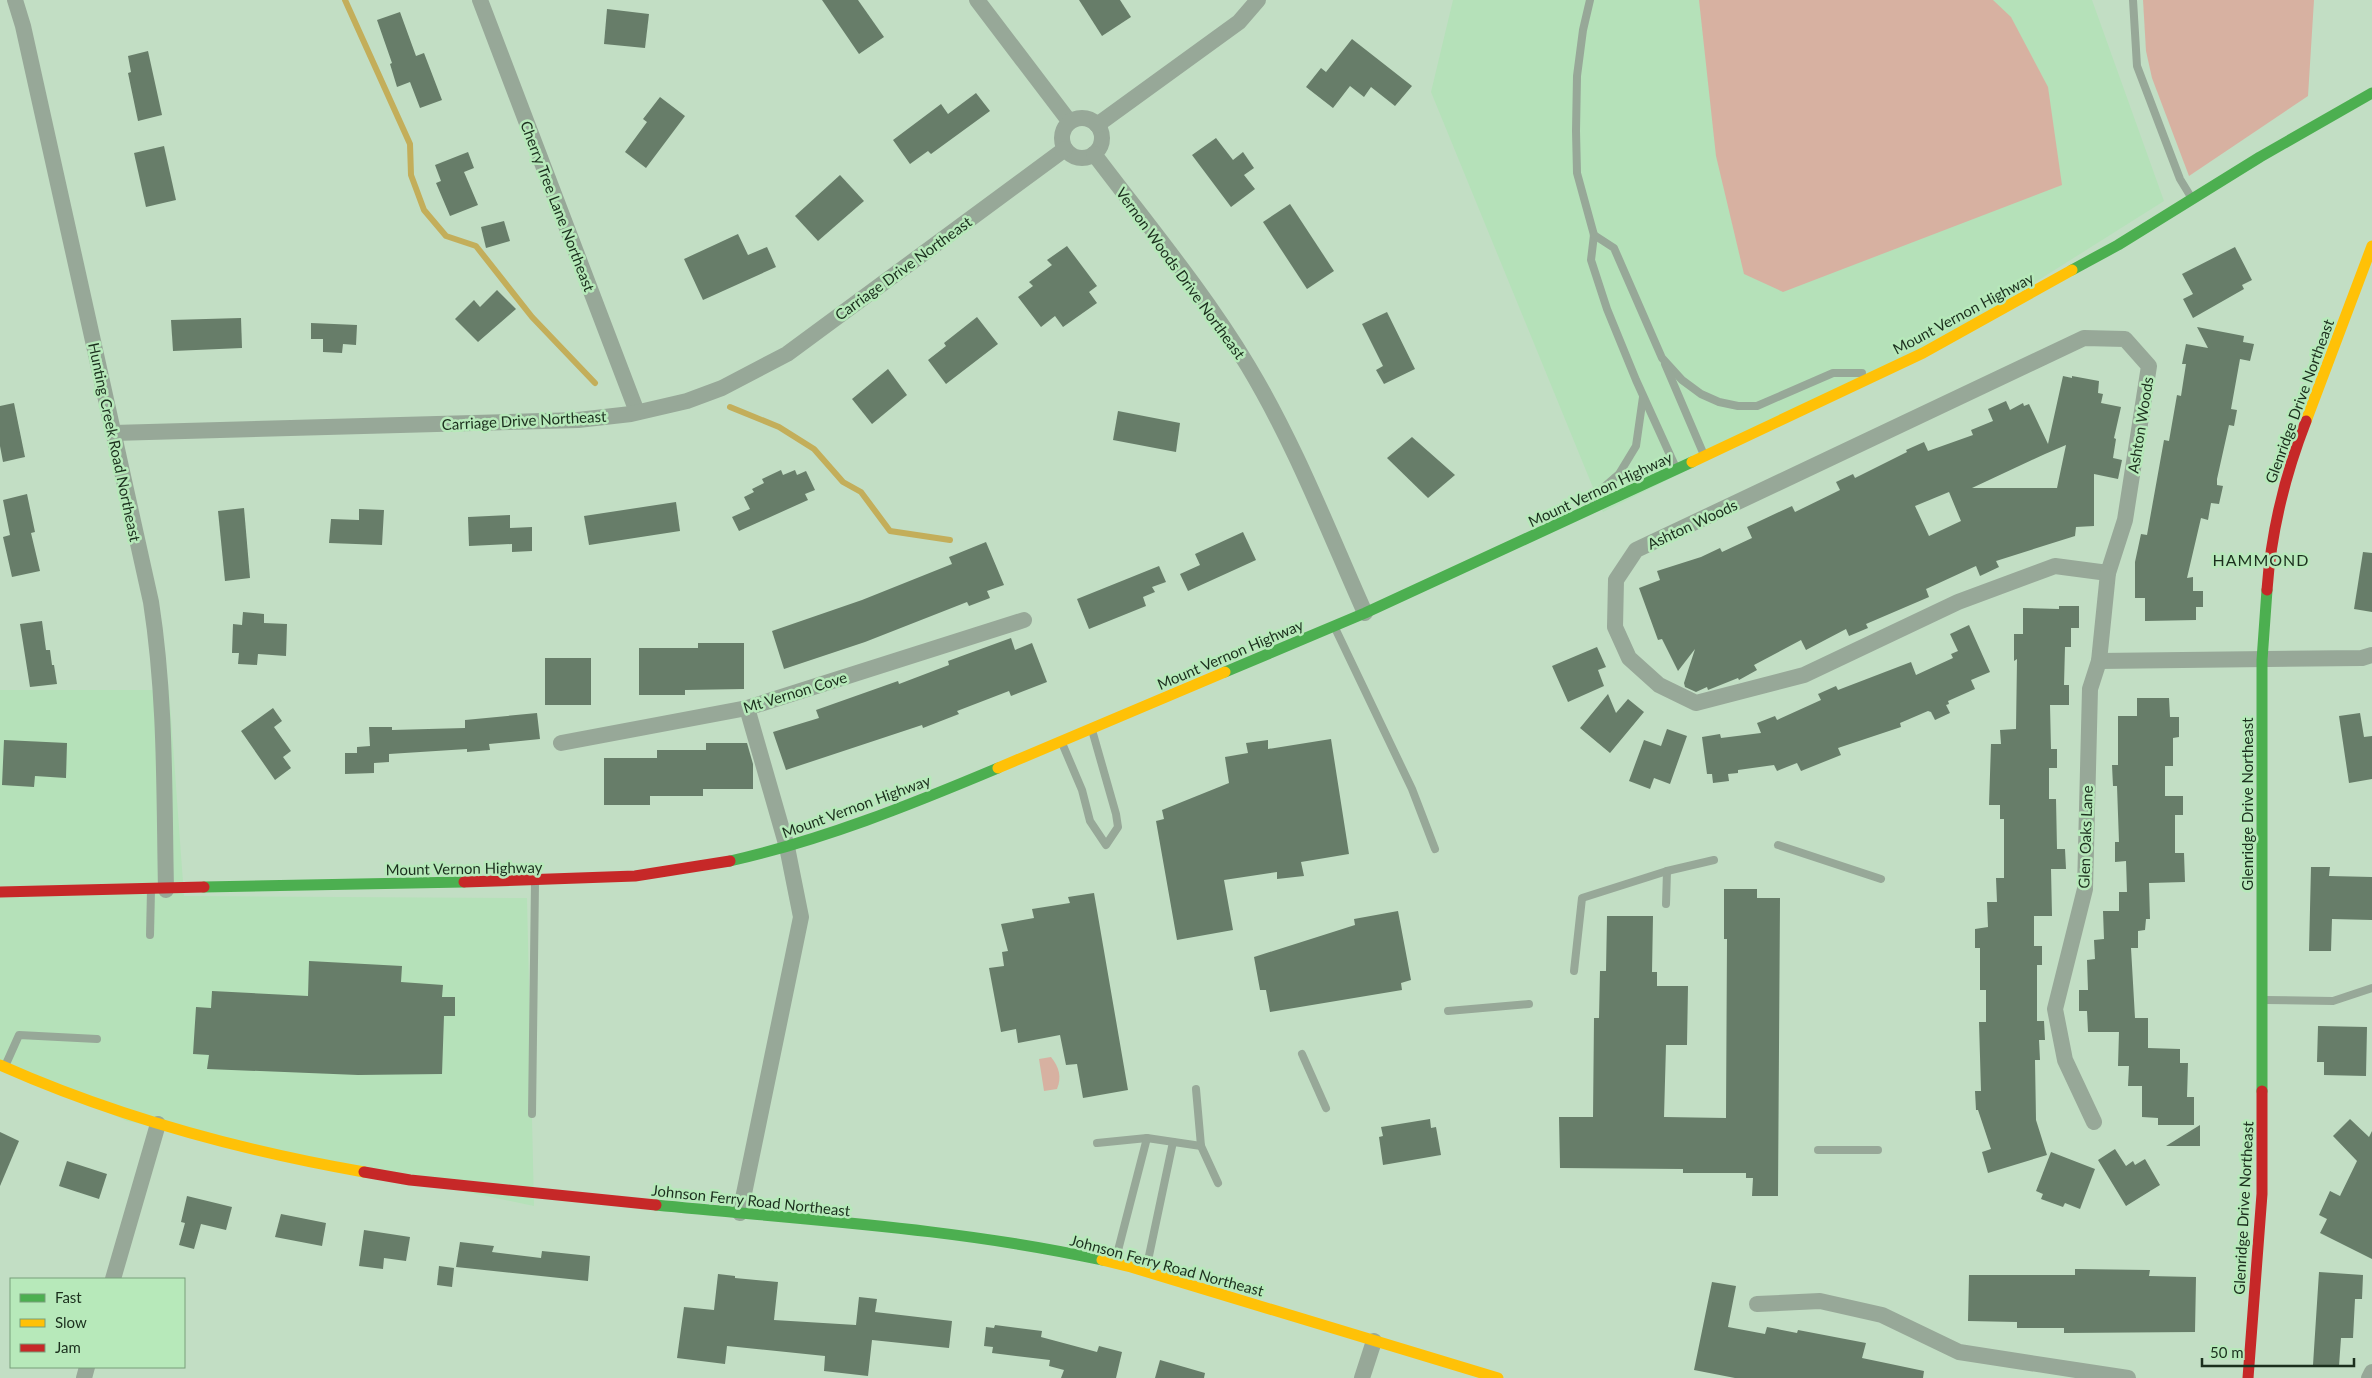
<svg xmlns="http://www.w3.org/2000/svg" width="2372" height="1378" font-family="Lato,sans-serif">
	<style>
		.built { fill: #b5e1b9 }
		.green { fill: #d7b1a1 }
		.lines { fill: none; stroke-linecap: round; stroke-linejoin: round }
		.stream { stroke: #c3ae5a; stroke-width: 6 }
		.building { fill: #677d69; fill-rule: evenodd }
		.lane { stroke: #97a898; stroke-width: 8 }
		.street { stroke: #97a898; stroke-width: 16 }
		.fast { stroke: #4caf50; stroke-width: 11 }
		.slow { stroke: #ffc107; stroke-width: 11 }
		.jam { stroke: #c62828; stroke-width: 11 }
		.labels { text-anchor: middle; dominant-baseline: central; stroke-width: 5; stroke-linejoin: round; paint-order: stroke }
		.street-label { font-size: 15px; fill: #1b2f1d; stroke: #b7e9ba }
		.neighbourhood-label { font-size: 16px; letter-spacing: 1px; fill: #1b2f1d; stroke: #b7e9ba }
	</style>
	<rect width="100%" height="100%" fill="#c2dec4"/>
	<g class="built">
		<path d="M1453,0H2092L2164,201L1923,353L1603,512L1431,92Z"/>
		<path d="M0,690H169L184,896L527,898L534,1206L127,1121L0,1065Z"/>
	</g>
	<g class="green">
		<path d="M1699,0H1993L2011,17L2048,87L2062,185L1783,292L1744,274L1716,156Z"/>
		<path d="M2143,0H2314L2308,96L2189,176L2152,78L2146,51Z"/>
		<path d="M1051,1057C1059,1067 1062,1077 1057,1089L1044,1091L1039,1059Z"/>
	</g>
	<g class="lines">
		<g class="stream">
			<path d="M345,0L410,144L411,175L424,210L446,236L476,246L532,317L595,383"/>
			<path d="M730,407L779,427L814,449L843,482L861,492L890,531L950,540"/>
		</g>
	</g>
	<g class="building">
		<path d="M822,0H858L884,37L859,54Z"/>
		<path d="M1079,0H1120L1131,17L1102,36Z"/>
		<path d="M607,9L649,14L645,48L604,44Z"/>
		<path d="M400,12L416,56L424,53L442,100L420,108L410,82L397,87L390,64L392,63L377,20Z"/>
		<path d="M1352,39L1412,86L1395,106L1371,87L1364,97L1350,86L1333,108L1306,87L1321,68L1326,72Z"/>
		<path d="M148,51L162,115L138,121L128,73L131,72L128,56Z"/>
		<path d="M976,93L990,111L931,154L928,151L910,164L893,140L941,104L948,114Z"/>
		<path d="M660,97L685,116L646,168L625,152L647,122L643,119Z"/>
		<path d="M1216,138L1233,160L1243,152L1254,168L1244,175L1255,189L1231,207L1192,155Z"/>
		<path d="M164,146L176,200L146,207L134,153Z"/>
		<path d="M468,152L474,168L464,172L478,205L450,216L436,183L441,181L435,165Z"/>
		<path d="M840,175L864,201L818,241L795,216Z"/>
		<path d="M1290,204L1334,271L1307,289L1263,222Z"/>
		<path d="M504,221L510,241L486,248L481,227Z"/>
		<path d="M738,234L748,255L767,247L776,267L703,300L684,259Z"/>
		<path d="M1067,246L1097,286L1089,292L1097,303L1063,327L1055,316L1041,327L1018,297L1033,286L1029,282L1052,265L1047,260Z"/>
		<path d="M2235,247L2252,280L2242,285L2244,289L2193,318L2183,299L2193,294L2182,274Z"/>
		<path d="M497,290L516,309L478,342L455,319L474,300L480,307Z"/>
		<path d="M1387,312L1415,369L1384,384L1376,370L1383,366L1362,324Z"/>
		<path d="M977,317L998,344L946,384L928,360L946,346L944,343Z"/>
		<path d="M241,318L242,348L173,351L171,320Z"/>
		<path d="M311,323L357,325L356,345L343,344L342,353L323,352V339H311Z"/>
		<path d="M2197,327L2244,336L2243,342L2254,344L2250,361L2240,359L2231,409L2237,410L2234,426L2229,425L2217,479V485L2223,486L2219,504L2211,503L2208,520L2201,518L2187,578L2193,577V591H2203V607H2196V620L2145,621V598H2135V562L2141,534L2147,535L2164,440L2169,441L2177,395L2181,396L2186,364H2182L2186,344L2208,348Z"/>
		<path d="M888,369L907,395L872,424L852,399Z"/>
		<path d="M2063,376L2072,378V376L2099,381L2098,393L2103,394L2101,403L2121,407L2114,438L2116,439L2113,458L2122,460L2118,479L2094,474V526L2076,527L2075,536L1996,561L1999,567L1980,576L1976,566L1926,589L1929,597L1866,624L1868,628L1849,636L1846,629L1806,650L1801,640L1754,665L1757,670L1739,680L1738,678L1708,690L1707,687L1696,692L1685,687L1684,683L1695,649L1678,671L1662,639L1658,640L1639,588L1660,580L1657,571L1701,557L1720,548L1722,552L1752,538L1747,527L1792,506L1795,512L1840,490L1836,482L1853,474L1855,478L1907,452L1906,450L1924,442L1928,451L1973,435L1971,430L1993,421L1988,409L2006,401L2010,410L2023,403L2024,406L2029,404L2048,444ZM2066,445L2057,488H1972L2045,454ZM1949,492L1961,521L1929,536L1915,506Z"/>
		<path d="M14,403L25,457L3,462L0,446V406Z"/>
		<path d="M1118,411L1180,423L1176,452L1113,440Z"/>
		<path d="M1412,437L1455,475L1428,498L1387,458Z"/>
		<path d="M781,470L783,475L795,470L797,475L806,471L815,490L805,494L808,500L739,531L732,517L750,509L744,497L754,492L752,489L764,483L762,479Z"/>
		<path d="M27,494L35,532L31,533L40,571L12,577L3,537L10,535L3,500Z"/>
		<path d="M676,502L680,531L589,545L584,516Z"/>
		<path d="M244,508L250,578L225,581L218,511Z"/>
		<path d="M359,509L384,510L382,545L329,543L331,519L359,520Z"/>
		<path d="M510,515V528L532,527V551L512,552V544L469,546L468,517Z"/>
		<path d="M1243,532L1256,560L1188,591L1180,574L1200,565L1195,554Z"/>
		<path d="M986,542L1004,585L987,591L990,598L969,606L967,602L865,642L784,669L772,631L862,600L952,564L949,557Z"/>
		<path d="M2363,552L2372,553V612L2354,609Z"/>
		<path d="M1159,566L1166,582L1152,587L1155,592L1143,597L1146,606L1089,629L1077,599Z"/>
		<path d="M2059,606H2079V628H2071V647H2065L2064,685H2069V705H2050L2051,749H2057V768H2049V799H2056L2057,849H2065L2066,869H2051L2052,916H2034V946H2042V965H2037V1021H2044L2045,1040H2039L2040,1060H2035L2036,1120L2047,1155L1988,1173L1982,1152L1991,1149L1978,1110H1976L1975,1091H1981L1979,1022H1986V990H1980V948H1975V929L1988,927L1987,902H1997L1996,878H2004V819H2000V805H1989L1991,744H2001L2000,730L2016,729L2017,659L2014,661V634H2023V608L2059,609Z"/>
		<path d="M243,612L264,614V623L287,624L286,656L258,654L257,665L238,664L239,653H232L233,624L242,625Z"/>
		<path d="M42,621L46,650H50L52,665H54L57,684L30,687L20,624Z"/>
		<path d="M1969,625L1990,672L1971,680L1975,689L1948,701L1949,704L1946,705L1950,713L1935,720L1931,712L1928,711L1900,723L1901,727L1838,748L1841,755L1801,771L1797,763L1777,771L1774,765L1738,770V773L1728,774L1729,781L1713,783L1712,774H1707L1702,737L1720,734L1721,738L1761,733L1757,723L1775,716L1777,720L1821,700L1818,694L1836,686L1838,690L1911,662L1916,675L1953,658L1951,654L1958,651L1950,634Z"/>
		<path d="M1011,638L1015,650L1032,643L1047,682L1011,696L1009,691L957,711L959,714L923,728L922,725L786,770L773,732L819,718L816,710L898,681L899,684L949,665L948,661Z"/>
		<path d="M698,643H744V689L685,690V695H639V648H698Z"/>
		<path d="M1597,647L1606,667L1598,670L1604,686L1568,702L1552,666Z"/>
		<rect x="545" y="658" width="46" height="47"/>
		<path d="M1608,694L1616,713L1628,699L1644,712L1610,753L1580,728Z"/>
		<path d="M2137,698H2169L2170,717H2179V737L2173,738V766H2165V796H2183V815H2175V853H2184L2185,882L2149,883L2150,919H2146L2145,930L2138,931V948H2131L2135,1018H2148V1048L2180,1049V1063H2188L2187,1097H2194V1125H2158V1118L2142,1117V1086H2128L2129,1066H2118L2119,1032H2088L2087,1011H2079V990H2088L2087,960L2095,959L2094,940L2104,939L2103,911H2119V892H2127L2126,861L2115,862V842H2119L2117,786H2113L2112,765H2118V716H2137Z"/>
		<path d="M273,708L282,721L274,727L291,751L283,757L291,768L275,780L241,731Z"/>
		<path d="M537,713L540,739L489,744L490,750L467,752V749L389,754V762L374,763V773L345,774V753H357V747L370,746L369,727H392V730L465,728V720Z"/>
		<path d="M2360,713L2364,737L2372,736V779L2349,783L2339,716Z"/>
		<path d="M1667,729L1687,736L1670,784L1654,778L1650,789L1629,781L1644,740L1661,746Z"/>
		<path d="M1331,739L1349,854L1301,862L1304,876L1277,879V872L1224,880L1233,930L1177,940L1156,821L1164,819L1162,810L1229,783L1225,757L1248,753L1246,743L1268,740V749Z"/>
		<path d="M4,740L67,743L66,778L35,776L34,787L2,785Z"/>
		<path d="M706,743H747L753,764V789H703V796H650V805H604V758H657V750H706Z"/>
		<path d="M2311,867H2330L2329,876L2372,877V920L2332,919L2331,951H2309Z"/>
		<path d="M1724,889H1757V898H1780L1778,1196H1752L1753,1178H1746V1173H1683V1169L1560,1168L1559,1117H1593L1594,1018H1599L1600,971H1606L1607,916H1653L1652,972H1657V986H1688L1687,1045H1666L1664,1117L1726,1118L1727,939H1724Z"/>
		<path d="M1094,893L1128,1090L1083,1098L1077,1064L1066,1065L1060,1035L1018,1043L1016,1029L1001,1032L989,968L1004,966L1002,952L1008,951L1001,924L1034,918L1032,909L1070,903L1068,897Z"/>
		<path d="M1398,911L1411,980L1401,983L1402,990L1270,1012L1266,990H1260L1254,957L1355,925L1354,919Z"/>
		<path d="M309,961L402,966L401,982L443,985L442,997H455V1016H444L442,1074L358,1075L207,1069L209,1055L193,1054L196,1007L211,1008L212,991L308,996Z"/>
		<path d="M2318,1026L2367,1027L2366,1076L2324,1075V1062H2317Z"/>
		<path d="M1430,1119L1431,1128L1436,1127L1441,1155L1383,1165L1379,1137L1383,1136L1381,1127Z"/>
		<path d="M2350,1119L2369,1137L2372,1131V1259L2320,1233L2327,1219L2319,1215L2330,1191L2340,1196L2357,1161L2333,1136Z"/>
		<path d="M2200,1125V1146H2166Z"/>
		<path d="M0,1132L19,1141L0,1186Z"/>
		<path d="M2115,1149L2126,1166L2133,1161L2135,1165L2145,1159L2160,1185L2126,1206L2098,1160Z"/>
		<path d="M2051,1152L2095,1169L2080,1209L2065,1203L2063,1207L2041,1199L2043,1194L2036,1191Z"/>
		<path d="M67,1161L107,1174L99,1199L59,1186Z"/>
		<path d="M187,1196L232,1207L226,1230L201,1224L194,1249L179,1245L185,1223L181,1222Z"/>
		<path d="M281,1214L326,1223L322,1246L275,1237Z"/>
		<path d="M364,1230L410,1237L406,1261L384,1258L383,1269L359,1266Z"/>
		<path d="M460,1242L494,1246L492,1252L541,1258L542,1251L590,1256L588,1281L456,1267Z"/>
		<path d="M439,1266L454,1268L452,1287L437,1285Z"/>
		<path d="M2075,1269L2150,1270L2149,1276L2196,1277L2195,1332L2064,1333V1328H2017V1322L1968,1321L1969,1275H2075Z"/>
		<path d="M2319,1272L2363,1275L2362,1299H2355L2353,1338H2341L2339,1366L2313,1365Z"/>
		<path d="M718,1274L735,1276V1278L778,1282L774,1320L856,1325L859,1297L877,1299L875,1312L952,1321L949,1348L872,1340L868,1376L824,1371L825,1356L727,1346L725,1364L677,1358L684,1307L714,1310Z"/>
		<path d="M1712,1282L1736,1286L1728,1327L1765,1334L1767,1327L1797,1333L1798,1330L1866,1343L1862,1358L1924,1371L1923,1378H1735L1694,1370Z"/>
		<path d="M995,1325L1042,1331L1041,1337L1097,1352L1099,1346L1122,1352L1116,1378H1061L1064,1370L1049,1366L1050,1360L992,1353L993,1347L984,1346L986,1327L994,1328Z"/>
		<path d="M1160,1360L1205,1373L1204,1378H1155Z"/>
	</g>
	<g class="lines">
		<g class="lane">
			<path d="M1590,0L1583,30L1577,76L1576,131L1577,173L1594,235L1591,260L1607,309L1636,380L1676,468"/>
			<path d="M2133,0L2137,66L2180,179L2191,197"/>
			<path d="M1594,235L1614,248L1662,358L1682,380L1701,394L1719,402L1738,406H1757L1833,373H1862"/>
			<path d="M1665,364L1704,455"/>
			<path d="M1588,501L1619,474L1636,446L1643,397"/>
			<path d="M1335,628L1412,789L1435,849"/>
			<path d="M1062,743L1082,790L1090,821L1106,845L1118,827L1116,814L1092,730"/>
			<path d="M1778,845L1881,879"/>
			<path d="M1666,904L1667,871"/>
			<path d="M150,935L151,890"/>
			<path d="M1574,971L1582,898L1667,871L1714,860"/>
			<path d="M2265,1000L2333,1001L2372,988"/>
			<path d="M1448,1011L1529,1004"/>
			<path d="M1302,1054L1326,1108"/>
			<path d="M6,1064L19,1035L97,1039"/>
			<path d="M1196,1089L1201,1146L1218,1183"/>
			<path d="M532,1114L535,883"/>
			<path d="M1097,1143L1147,1138L1201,1146"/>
			<path d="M1818,1150H1878"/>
			<path d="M1115,1262L1147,1138"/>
			<path d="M1146,1270L1173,1142"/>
		</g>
		<g class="street">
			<path d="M15,0L23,26L151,602C166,698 164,794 166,890"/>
			<path d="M480,0L637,412"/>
			<path d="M977,0L1069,121"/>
			<circle cx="1082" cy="138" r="20"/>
			<path d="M1097,125L1239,22L1258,0"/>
			<path d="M1094,154C1146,223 1203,291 1248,366C1295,444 1328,530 1365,613"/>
			<path d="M2084,338L2125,339L2149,366L2125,520L2108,573L2055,566L1958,602L1804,675L1696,703L1659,685L1629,658L1615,627L1616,580L1636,550Z"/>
			<path d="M113,433L578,420L631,414L687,401L722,388L787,354L1065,149"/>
			<path d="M2099,661L2362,658L2372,655"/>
			<path d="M561,743L747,708L1024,620"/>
			<path d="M2094,1122L2065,1060L2055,1009L2085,889L2090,689L2099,661L2108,573"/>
			<path d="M740,1213L801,917L787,847L747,708"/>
			<path d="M113,1279L158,1124"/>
			<path d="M1757,1304L1820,1301L1882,1315L1959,1352L2128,1378"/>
			<path d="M84,1378L87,1367"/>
			<path d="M1362,1378L1374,1341"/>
			<path d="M2369,1378L2372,1372"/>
		</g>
		<g class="fast">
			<path d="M2072,270L2118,245L2260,157L2372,93"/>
			<path d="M1225,672L1365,613L1692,462"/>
			<path d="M730,861C823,840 910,805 998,768"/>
			<path d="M204,887L464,882"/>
			<path d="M2262,1091V660L2267,590"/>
			<path d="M656,1205C805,1220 956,1228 1102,1260"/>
		</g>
		<g class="slow">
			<path d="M2306,421L2372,246"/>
			<path d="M1692,462L1923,353L2072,270"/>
			<path d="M998,768L1225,672"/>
			<path d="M0,1065C117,1117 238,1150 364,1172"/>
			<path d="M1102,1260L1131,1267L1498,1378"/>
		</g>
		<g class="jam">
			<path d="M2267,590C2271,533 2285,475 2306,421"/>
			<path d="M464,882L635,876L730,861"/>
			<path d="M0,892L204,887"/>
			<path d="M364,1172L410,1180L656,1205"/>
			<path d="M2248,1378L2262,1194V1091"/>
		</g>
	</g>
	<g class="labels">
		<g class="street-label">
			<text transform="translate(558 206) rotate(69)">Cherry Tree Lane Northeast</text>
			<text transform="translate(903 268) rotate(-36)">Carriage Drive Northeast</text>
			<text transform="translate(1181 273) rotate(54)">Vernon Woods Drive Northeast</text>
			<text transform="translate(1963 313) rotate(-28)">Mount Vernon Highway</text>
			<text transform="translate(2299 401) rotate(-70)">Glenridge Drive Northeast</text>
			<text transform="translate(524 420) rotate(-3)">Carriage Drive Northeast</text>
			<text transform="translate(2140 425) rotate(-81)">Ashton Woods</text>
			<text transform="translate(115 442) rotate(78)">Hunting Creek Road Northeast</text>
			<text transform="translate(1600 489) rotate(-25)">Mount Vernon Highway</text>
			<text transform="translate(1692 524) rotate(-25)">Ashton Woods</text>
			<text transform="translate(1230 654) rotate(-23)">Mount Vernon Highway</text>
			<text transform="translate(795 692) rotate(-17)">Mt Vernon Cove</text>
			<text transform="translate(2247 804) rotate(-90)">Glenridge Drive Northeast</text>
			<text transform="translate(856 806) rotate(-20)">Mount Vernon Highway</text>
			<text transform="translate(2085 837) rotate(-88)">Glen Oaks Lane</text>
			<text transform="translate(464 868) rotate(-1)">Mount Vernon Highway</text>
			<text transform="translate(751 1200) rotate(6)">Johnson Ferry Road Northeast</text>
			<text transform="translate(2243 1208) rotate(-87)">Glenridge Drive Northeast</text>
			<text transform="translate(1167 1265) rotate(15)">Johnson Ferry Road Northeast</text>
		</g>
		<g class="neighbourhood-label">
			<text x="2261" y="559">HAMMOND</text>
		</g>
	</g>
	<rect x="10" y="1278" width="175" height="90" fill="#b7e9ba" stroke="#799f7b"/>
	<rect x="20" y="1294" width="25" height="8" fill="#4caf50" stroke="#799f7b"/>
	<text x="55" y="1303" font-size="15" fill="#1b2f1d">Fast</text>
	<rect x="20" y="1319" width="25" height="8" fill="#ffc107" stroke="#799f7b"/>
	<text x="55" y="1328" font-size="15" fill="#1b2f1d">Slow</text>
	<rect x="20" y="1344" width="25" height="8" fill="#c62828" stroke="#799f7b"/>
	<text x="55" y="1353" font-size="15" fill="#1b2f1d">Jam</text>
	<path d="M2202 1358v8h152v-8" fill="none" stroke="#1b2f1d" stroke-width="2.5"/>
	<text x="2210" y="1358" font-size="15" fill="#1b2f1d" stroke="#b7e9ba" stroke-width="4" paint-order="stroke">50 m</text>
</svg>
